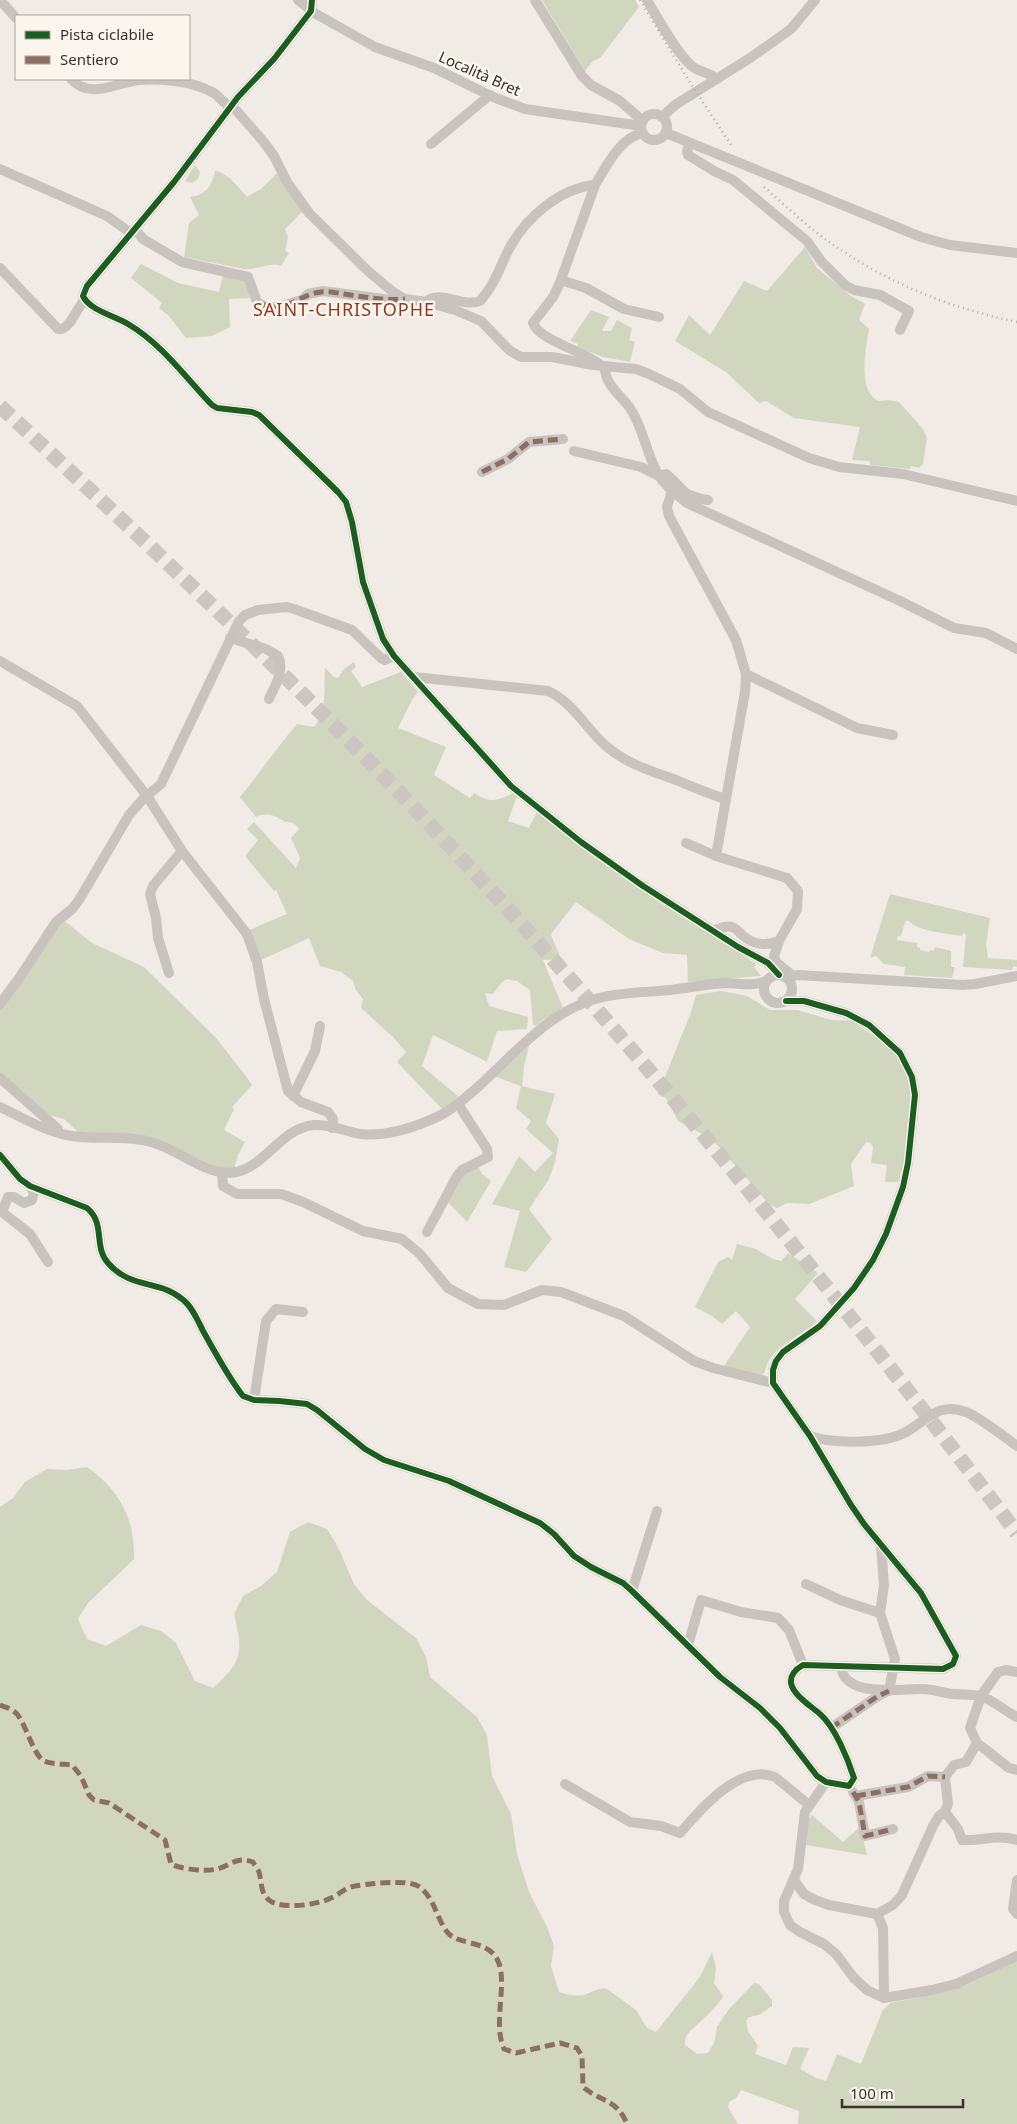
<svg xmlns="http://www.w3.org/2000/svg" width="1017" height="2124" font-family="'Noto Sans',sans-serif">
	<style>
		.green { fill: #d1d6bf }
		.lines { fill: none; stroke-linecap: round; stroke-linejoin: round }
		.highway-tunnel { stroke: #ccc6c0; stroke-width: 15; stroke-dasharray: 15 8; stroke-linecap: butt }
		.minor { stroke: #c9c3be; stroke-width: 10 }
		.rail { stroke: #b1aca8; stroke-width: 2.5; stroke-dasharray: 1 4; stroke-linecap: butt }
		.quiet { stroke: #8d6e63; stroke-width: 5; stroke-dasharray: 10 5; stroke-linecap: butt }
		.cycleway-casing { stroke: #fbf5ee; stroke-width: 9 }
		.cycleway { stroke: #1b5e20; stroke-width: 6 }
		.labels { text-anchor: middle; dominant-baseline: central; stroke-width: 5; stroke-linejoin: round; paint-order: stroke }
		.street-label { font-size: 15px; fill: #3b302b; stroke: #fbf5ee }
		.quarter-label { font-size: 18px; letter-spacing: 1px; fill: #8c3b22; stroke: #fbf5ee }
	</style>
	<rect width="100%" height="100%" fill="#f0ebe5"/>
	<g class="green">
		<path d="M542,0H635L639,7L600,58L593,61L585,71Z"/>
		<path d="M195,165L200,172L198,179L192,183L185,181Z"/>
		<path d="M215,171C227,172 239,188 247,197L261,189L278,172L303,211L285,229L288,237L285,251L289,253L281,266C268,262 258,270 244,269L184,257L189,223L199,215L190,197C206,195 212,186 215,171Z"/>
		<path d="M805,247L817,268L851,296L865,304L859,320L869,329C866,348 857,390 878,401L889,400L899,402L923,429L927,438L923,464L919,468L911,466L910,469L871,465L869,461L852,460L860,427L794,418L766,401L759,403L726,372L675,341L689,315L710,335L744,281L767,291Z"/>
		<path d="M141,264L178,283L219,292L223,275L246,280L250,298L229,299L230,327L212,336L186,338L169,316L159,308L162,303L131,278Z"/>
		<path d="M591,310L609,317L602,331H611L617,320L632,328L629,340L635,342L630,362L603,357L577,347L578,344L570,341Z"/>
		<path d="M354,662L356,667L351,671L362,687L401,672L418,692L412,700L398,728L446,747L434,775L470,798L474,793C492,804 495,801 514,793L517,796L508,821L529,828L537,812L653,899L756,964L754,967L761,976L688,982L687,955L663,953L629,939L576,902L551,934C553,943 560,952 560,959L543,960L563,1008L548,1020L544,1019L536,1026L533,1025L530,990L517,981L507,979L502,982L493,994L485,993L489,1006L528,1017L527,1029L497,1031L487,1062L433,1035L422,1066L459,1097L443,1110L397,1062L406,1052L393,1037L361,1008L363,999L356,990L353,981L341,972L320,966L309,938L261,960L247,931L287,914L276,890L274,891L245,856L258,840L247,829L254,822L296,868L300,858L291,838L299,829C296,824 291,821 285,822C274,815 268,812 256,817L240,797C260,773 277,747 297,724L314,727C327,714 324,685 325,668L334,677L338,678L344,669Z"/>
		<path d="M890,894L990,918L986,944L988,958L1017,960V967L1013,966L1012,970L963,967L966,934L963,933L962,936C945,933 919,932 908,920L905,922L901,936H898L897,940L917,943V947L920,948V950L929,952L930,950L934,951L935,947L951,951V967H955L952,978L904,975L905,967L884,964L876,956L870,958Z"/>
		<path d="M62,919L92,943L144,967L216,1038L248,1079L252,1085L232,1107L234,1109L224,1130L245,1142L238,1155L234,1169H226L213,1166L157,1139L78,1132L64,1119L45,1114L0,1073V1009L4,999Z"/>
		<path d="M721,991L747,996L770,1010H797L832,1020L852,1021L885,1044L898,1059L907,1076L911,1095L903,1165L898,1182H885L887,1165L871,1163L873,1148L871,1143L866,1142L851,1164L854,1186L809,1204L787,1203L777,1208L770,1205L718,1146L706,1136L678,1121L666,1098L658,1094L690,1015L696,995Z"/>
		<path d="M529,1046L524,1066L522,1086L555,1094L546,1123L559,1139L555,1162L549,1179L529,1209L552,1239L526,1272L504,1267L520,1211L492,1204L519,1156L535,1172L553,1153L526,1129L531,1121L516,1108L521,1086L494,1076Z"/>
		<path d="M477,1165L482,1174L491,1181L467,1222L447,1201L461,1176Z"/>
		<path d="M737,1244L756,1249L773,1259L781,1261L788,1253L818,1273L795,1299L817,1321C799,1338 769,1346 765,1372L761,1376L724,1366L750,1327L736,1311L722,1324L712,1316L695,1307L718,1262L728,1257L732,1260Z"/>
		<path d="M87,1467C120,1490 135,1519 134,1559L88,1603L78,1619L87,1639L106,1646L141,1625L161,1631L176,1643L195,1681L213,1688C243,1662 243,1651 234,1614L243,1596L261,1586L277,1572L290,1532L308,1522L327,1529L338,1547L354,1584L367,1600L416,1638L426,1657L430,1677L477,1717L487,1735L492,1776L511,1814L517,1854L529,1892L547,1927L554,1946L551,1966L559,1992C567,1995 575,1996 583,1995C592,1993 598,1987 607,1989L636,2010L647,2028L656,2032L700,1977L712,1952L716,1968L714,1983L723,1996C720,2003 708,2015 702,2020C695,2028 683,2033 685,2045L697,2054L708,2053L714,2043L717,2027L729,2009L754,1983L759,1984L772,2000V2006L759,2015L749,2017L746,2021L748,2031L758,2046L755,2054L786,2065L793,2047L809,2048L800,2069L816,2078L826,2081L837,2054L861,2064L883,2010L890,2003L936,1994L969,1984L1017,1961V2124H798L799,2111L741,2090L736,2098L729,2102L728,2107L738,2124H0V1507L13,1498L25,1482L47,1469L67,1470Z"/>
		<path d="M812,1815L843,1842L860,1827L867,1855L806,1845L808,1821Z"/>
	</g>
	<g class="lines">
		<path class="highway-tunnel" d="M0,406C147,543 294,680 432,827C642,1050 832,1289 1017,1533"/>
		<g class="minor">
			<path d="M0,0L16,18"/>
			<path d="M298,0L316,14L375,47L434,68L493,97L525,109L641,126"/>
			<path d="M312,0L311,11L274,59L238,97L174,182L87,286L83,296C89,310 115,316 128,324C162,344 186,378 212,405L217,408L252,412L259,415L338,492L346,502L352,522L363,582L383,639L394,656L511,786L581,842L643,886L738,947L768,963L779,975"/>
			<path d="M535,0L582,76L591,85L620,101L643,121"/>
			<path d="M647,0C657,17 678,56 693,67C701,73 709,72 717,79"/>
			<path d="M71,79C90,100 115,83 139,80C163,78 192,81 214,93C221,98 226,107 235,109L263,141L274,156L287,182L309,213L368,271L393,292L405,299"/>
			<circle cx="654" cy="127" r="13"/>
			<path d="M662,117L675,105L750,58L791,29L815,0"/>
			<path d="M643,133C620,137 606,167 595,185L559,285L553,297L533,323C539,341 589,352 605,369C605,384 622,397 630,408C644,429 646,454 659,476C666,487 677,495 687,503L900,601L954,628L986,633L1017,649"/>
			<path d="M666,133L921,237L950,245L1017,253"/>
			<path d="M689,143L687,152L688,155L714,171L733,180L807,241L821,261L845,285L854,290L880,295L909,311L900,330"/>
			<path d="M431,144L490,95"/>
			<path d="M0,169L107,216L128,231L138,233L143,239L182,262L248,277L257,302L266,307H278L302,300L308,294L323,291L391,300L405,299L426,302L455,310L481,321L509,350L521,357H552L593,365L636,369L649,374L680,389L708,412L809,458L839,467L903,474L1017,501"/>
			<path d="M0,268L58,329H62C73,324 76,308 85,300"/>
			<path d="M561,280L586,288L624,309L659,317"/>
			<path d="M426,302C439,289 463,308 480,301C495,285 500,266 510,247C527,217 560,188 595,185"/>
			<path d="M574,451L641,467L659,476L666,474C686,490 679,495 708,500"/>
			<path d="M482,472L508,459L529,442L563,439"/>
			<path d="M230,638L266,649L278,656C285,670 275,686 269,699"/>
			<path d="M0,661L77,706L147,796L182,851L247,934L257,962L264,999L288,1091L301,1102L328,1112L333,1119L332,1128"/>
			<path d="M746,674L857,728L893,735"/>
			<path d="M414,677L548,691C573,702 586,729 606,746C627,764 651,771 676,780C693,787 709,794 726,799L745,692L746,674L736,640L669,516L667,507L672,491"/>
			<path d="M686,843L716,856L726,799"/>
			<path d="M716,856L787,878L798,891L797,909L779,941L774,956L776,962L793,976"/>
			<path d="M712,931C718,929 726,925 732,927C736,928 739,932 742,935C754,945 764,946 779,941"/>
			<path d="M169,973L158,938L156,918L150,894L153,886L182,851"/>
			<circle cx="778" cy="989" r="14"/>
			<path d="M786,977L798,975L963,985L975,984L1017,976"/>
			<path d="M0,1004L20,977L56,922L72,909L79,900L129,815L143,799L161,784L239,621L245,615L258,610L287,607L294,609L352,630L381,658L385,660L394,656"/>
			<path d="M0,1078L58,1129"/>
			<path d="M293,1096L315,1051L320,1026"/>
			<path d="M0,1107C21,1117 43,1130 66,1135C95,1141 125,1134 154,1143C179,1150 209,1178 236,1172C266,1166 281,1128 314,1125C329,1124 345,1131 360,1134C386,1137 417,1127 441,1115C455,1108 466,1097 478,1087C509,1059 540,1022 579,1005C607,992 640,993 670,990C688,988 707,984 725,983C740,983 751,987 766,981"/>
			<path d="M0,1155L20,1179L30,1186L87,1208C106,1224 93,1246 108,1263C130,1289 160,1280 182,1299C192,1306 198,1321 203,1331C215,1352 228,1377 243,1396L254,1400L279,1401L307,1404L317,1410L365,1449L384,1460L449,1481L540,1523L554,1534L574,1556L591,1567L623,1583L632,1591L720,1677L760,1708L780,1728L817,1776L826,1782L849,1786L854,1778C848,1759 835,1727 820,1714C811,1706 793,1695 791,1683C790,1674 796,1669 803,1665L943,1669L953,1664L956,1656L921,1593L864,1524L851,1505L810,1436L773,1383V1370L776,1361L783,1352L820,1326L854,1288L873,1260L886,1234L903,1187L908,1163L915,1095L912,1077L900,1053L869,1025L846,1013L804,1001H786"/>
			<path d="M222,1174L223,1186L237,1194H281L303,1202L363,1231L402,1239L420,1254L448,1288L478,1304L504,1305L542,1290L561,1292L624,1316L694,1361L713,1368L773,1383"/>
			<path d="M30,1186L34,1193L32,1200L24,1203L14,1197H8L2,1212L30,1234L48,1262"/>
			<path d="M427,1232L457,1176L462,1170L488,1157L487,1149L458,1104"/>
			<path d="M254,1400L266,1321L276,1309L303,1312"/>
			<path d="M810,1436C832,1444 883,1444 904,1433C926,1422 937,1401 966,1412C981,1418 1003,1436 1017,1446"/>
			<path d="M881,1546L884,1585L880,1613L895,1659L889,1691"/>
			<path d="M806,1584L840,1600L880,1613"/>
			<path d="M632,1591L657,1511"/>
			<path d="M688,1645L701,1600L741,1612L778,1618L789,1630L803,1665"/>
			<path d="M841,1667C845,1699 903,1688 923,1689C933,1689 943,1693 953,1694C962,1695 971,1694 980,1696C993,1700 1005,1711 1017,1717"/>
			<path d="M1017,1672L1006,1670L998,1672L981,1696L970,1728L977,1743L966,1762L954,1765L945,1777L948,1804L945,1812L958,1829L962,1840C984,1841 995,1834 1017,1840"/>
			<path d="M831,1728L878,1696L886,1692"/>
			<path d="M977,1743L1009,1768L1017,1770"/>
			<path d="M826,1782L805,1812L798,1869L784,1901V1912L790,1925L800,1932L824,1944L836,1954L854,1978L867,1990L884,1998L932,1990L956,1984L1017,1956"/>
			<path d="M565,1784L630,1822L661,1826L680,1833C700,1810 740,1762 775,1777L809,1805"/>
			<path d="M853,1792L859,1802L865,1836L893,1829"/>
			<path d="M856,1796L908,1787L928,1776L945,1777"/>
			<path d="M794,1880L804,1894L815,1900L829,1905L877,1914L893,1905L902,1895L933,1826L939,1816L945,1812"/>
			<path d="M1017,1880L1013,1909L1017,1914"/>
			<path d="M877,1914L883,1928L884,1998"/>
		</g>
		<g class="rail">
			<path d="M640,0L689,81L733,148"/>
			<path d="M764,187C788,208 812,231 838,248C892,285 954,309 1017,322"/>
		</g>
		<g class="quiet">
			<path d="M257,302C286,316 296,295 321,292C329,291 337,293 344,294C365,297 385,301 405,299"/>
			<path d="M482,472L508,459L529,442L563,439"/>
			<path d="M0,1705C6,1707 12,1709 17,1714C26,1725 34,1756 44,1761C52,1764 63,1764 72,1765L81,1776L89,1795L94,1800L109,1803L165,1840L171,1864C180,1869 206,1872 217,1869C233,1865 235,1856 253,1862C255,1866 258,1869 259,1872C262,1882 260,1893 269,1900C280,1910 318,1905 331,1898C338,1895 344,1889 351,1887C364,1884 407,1879 418,1886C435,1897 436,1919 448,1933C458,1945 487,1940 497,1959C509,1981 492,2022 504,2049L516,2053L560,2043L577,2048L582,2056L583,2087C601,2102 617,2099 627,2124"/>
			<path d="M831,1728L878,1696L889,1691"/>
			<path d="M853,1792L859,1802L865,1836L893,1829"/>
			<path d="M856,1796L908,1787L928,1776L945,1777"/>
		</g>
		<g class="cycleway-casing">
			<g id="cycleway">
				<path d="M312,0L311,11L274,59L238,97L174,182L87,286L83,296C89,310 115,316 128,324C162,344 186,378 212,405L217,408L252,412L259,415L338,492L346,502L352,522L363,582L383,639L394,656L511,786L581,842L643,886L738,947L768,963L779,975"/>
				<path d="M0,1155L20,1179L30,1186L87,1208C106,1224 93,1246 108,1263C130,1289 160,1280 182,1299C192,1306 198,1321 203,1331C215,1352 228,1377 243,1396L254,1400L279,1401L307,1404L317,1410L365,1449L384,1460L449,1481L540,1523L554,1534L574,1556L591,1567L623,1583L632,1591L720,1677L760,1708L780,1728L817,1776L826,1782L849,1786L854,1778C848,1759 835,1727 820,1714C811,1706 793,1695 791,1683C790,1674 796,1669 803,1665L943,1669L953,1664L956,1656L921,1593L864,1524L851,1505L810,1436L773,1383V1370L776,1361L783,1352L820,1326L854,1288L873,1260L886,1234L903,1187L908,1163L915,1095L912,1077L900,1053L869,1025L846,1013L804,1001H786"/>
			</g>
		</g>
		<use href="#cycleway" class="cycleway"/>
	</g>
	<g class="labels">
		<g class="street-label">
			<text transform="translate(480 73) rotate(24)">Località Bret</text>
		</g>
		<g class="quarter-label">
			<text x="344" y="309">SAINT-CHRISTOPHE</text>
		</g>
	</g>
	<rect x="15" y="15" width="175" height="65" fill="#fbf5ee" stroke="#aea6a0"/>
	<rect x="25" y="31" width="25" height="8" fill="#1b5e20" stroke="#aea6a0"/>
	<text x="60" y="40" font-size="15" fill="#3b302b">Pista ciclabile</text>
	<rect x="25" y="56" width="25" height="8" fill="#8d6e63" stroke="#aea6a0"/>
	<text x="60" y="65" font-size="15" fill="#3b302b">Sentiero</text>
	<path d="M842 2099v8h121v-8" fill="none" stroke="#3b302b" stroke-width="2.5"/>
	<text x="850" y="2099" font-size="15" fill="#3b302b" stroke="#fbf5ee" stroke-width="4" paint-order="stroke">100 m</text>
</svg>
